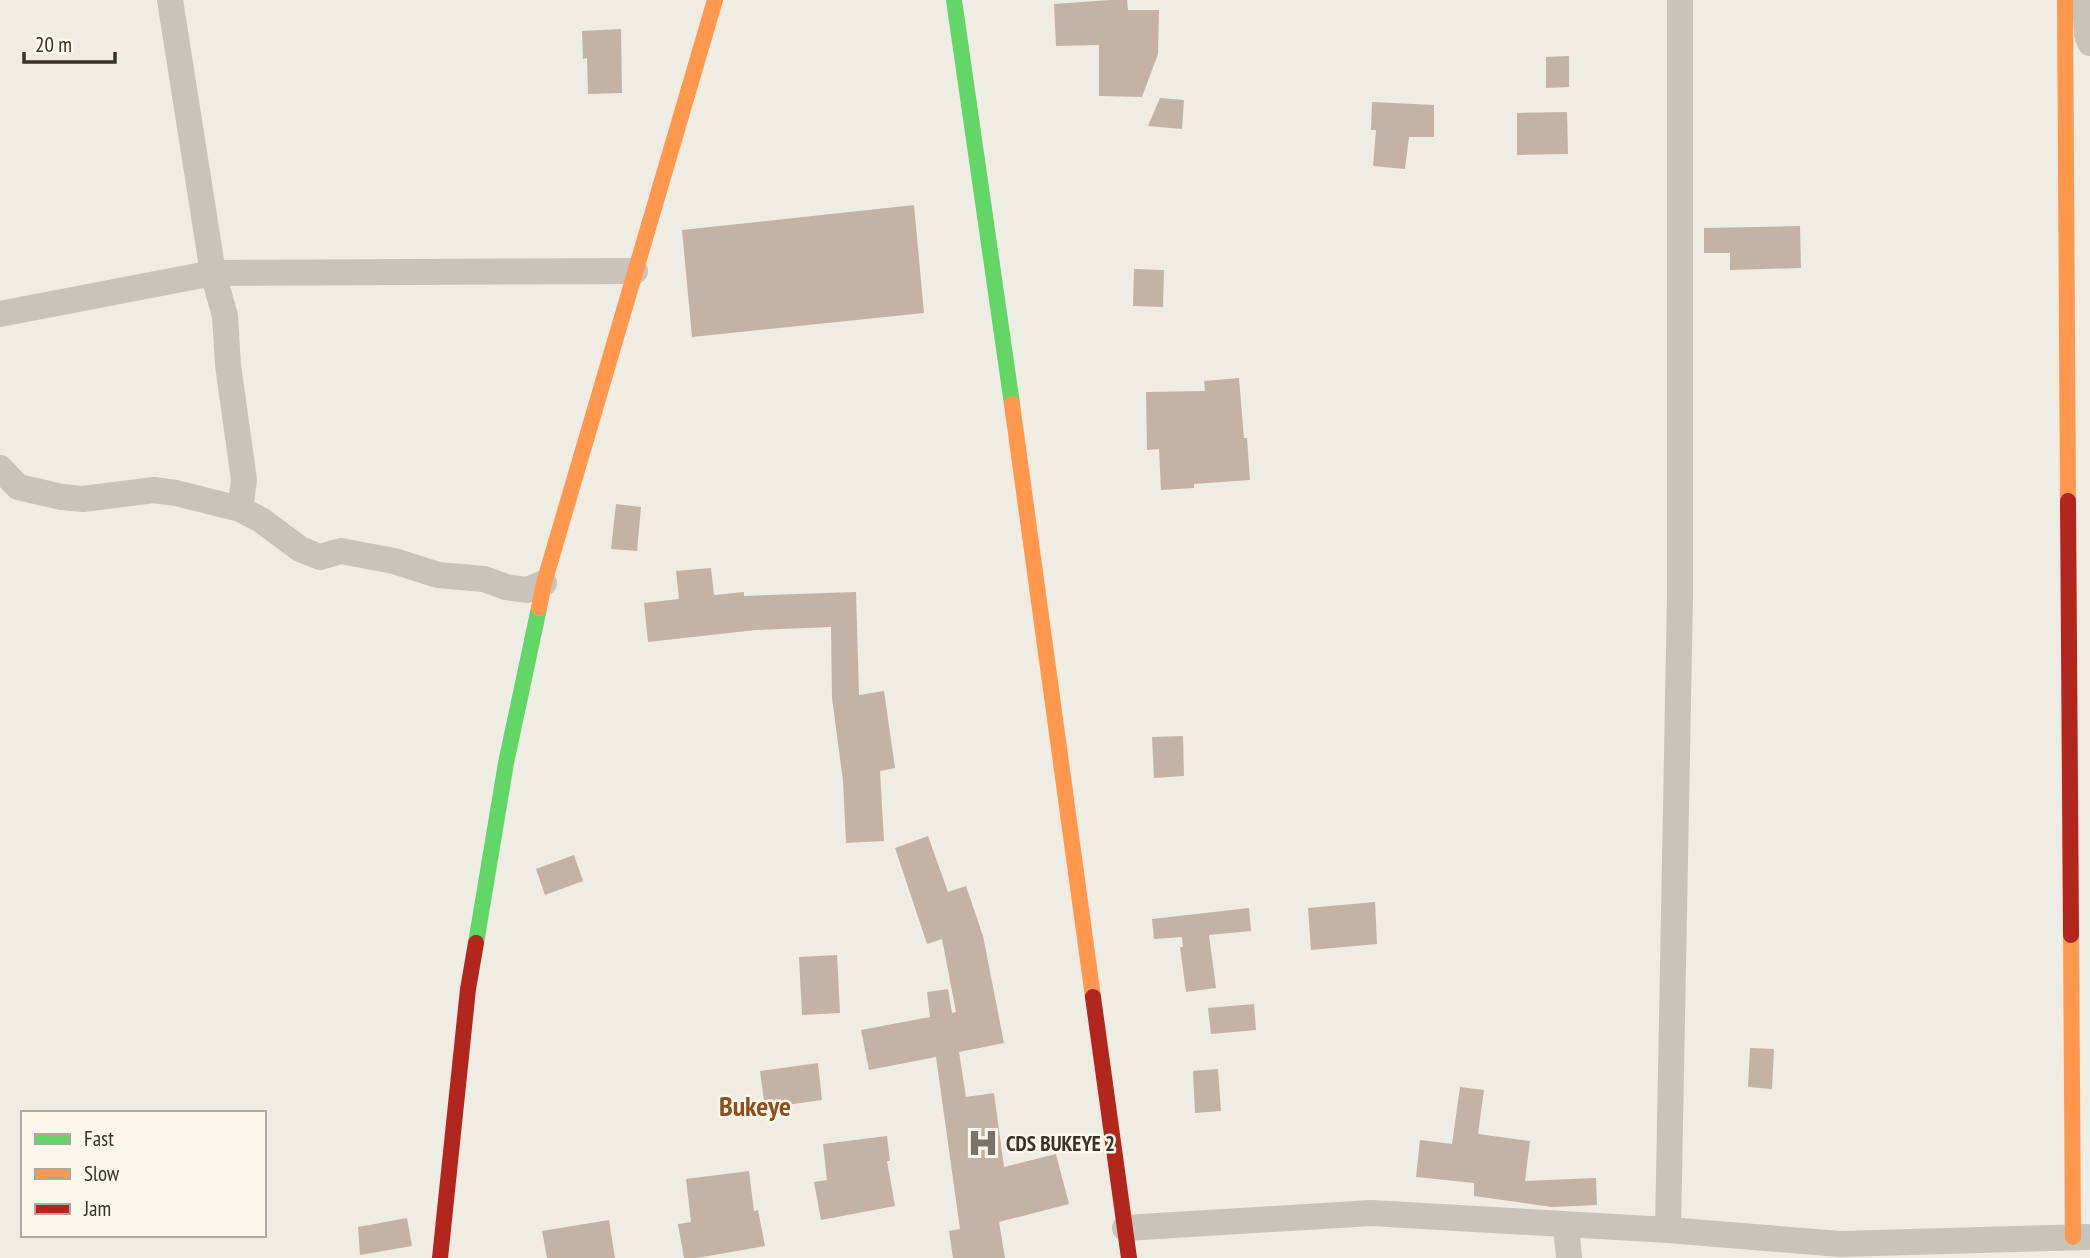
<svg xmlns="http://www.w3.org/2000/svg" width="2090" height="1258" font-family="'PT Sans Narrow',sans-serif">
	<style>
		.building { fill: #c4b3a4 }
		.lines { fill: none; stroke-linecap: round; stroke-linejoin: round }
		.street { stroke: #c8c4bc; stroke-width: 26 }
		.fast { stroke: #63d668; stroke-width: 16 }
		.slow { stroke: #ff974d; stroke-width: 16 }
		.jam { stroke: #b3261e; stroke-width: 16 }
		.labels { text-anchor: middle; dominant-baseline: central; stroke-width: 5; stroke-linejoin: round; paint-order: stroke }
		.poi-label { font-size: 21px; font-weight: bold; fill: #3a3229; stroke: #fbf7eb; text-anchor: start }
		.district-label { font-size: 28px; font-weight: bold; fill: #8e4e1d; stroke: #fbf7eb }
	</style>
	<rect width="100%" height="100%" fill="#efece3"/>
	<g class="building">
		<path d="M1110,0H1127L1128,10H1159L1158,54L1142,97L1099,96V45L1056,46L1054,4Z"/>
		<path d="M621,29L622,93L588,94L587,58L583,59L582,31Z"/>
		<path d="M1569,56V87L1546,88V57Z"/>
		<path d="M1160,98L1184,100L1182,129L1148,126Z"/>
		<path d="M1372,102L1434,105V137H1409L1405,169L1373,166L1376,130H1371Z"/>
		<path d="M1567,112L1568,154L1517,155V113Z"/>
		<path d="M914,205L924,313L692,337L682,230Z"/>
		<path d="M1800,226L1801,268L1730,270V253H1704V228Z"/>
		<path d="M1134,269L1164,270L1163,307L1133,306Z"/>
		<path d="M1239,378L1244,438H1247L1250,480L1194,484V488L1161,490L1159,449L1147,450L1146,392L1205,391L1204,381Z"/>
		<path d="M616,504L641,507L637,551L611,549Z"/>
		<path d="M711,568L714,595L744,592V596L856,592L859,695L884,691L895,768L880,771L884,841L846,843L843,781L832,698L831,627L756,630L648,642L644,603L679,599L676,571Z"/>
		<path d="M1183,736L1184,776L1154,778L1152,737Z"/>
		<path d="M928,836L948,892L966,886L983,936L1004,1043L959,1052L966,1097L994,1093L1004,1167L1056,1154L1069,1204L999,1222L1005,1258H953L949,1231L960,1229L936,1057L869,1070L861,1030L930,1017L927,992L948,989L952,1013L956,1012L942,939L927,944L895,848Z"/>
		<path d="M574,855L583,881L545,895L536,869Z"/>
		<path d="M1375,902L1377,944L1311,950L1308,908Z"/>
		<path d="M1249,908L1251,931L1209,935L1216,988L1186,992L1180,947H1183L1182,937L1154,939L1152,919Z"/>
		<path d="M837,955L840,1013L802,1015L799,957Z"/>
		<path d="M1254,1004L1256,1030L1211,1034L1208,1008Z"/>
		<path d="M1750,1048L1774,1049L1772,1089L1748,1087Z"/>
		<path d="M818,1063L822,1100L765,1108L760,1071Z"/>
		<path d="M1218,1069L1221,1111L1195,1113L1193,1071Z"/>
		<path d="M1460,1087L1484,1090L1478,1134L1530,1141L1525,1181L1596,1178L1597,1205L1552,1207L1474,1196V1183L1416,1177L1420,1140L1452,1144Z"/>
		<path d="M887,1136L890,1161H887L895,1206L821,1220L814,1182L827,1180L823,1144Z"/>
		<path d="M749,1171L754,1211L758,1210L765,1246L697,1258H684L678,1224L691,1222L686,1179Z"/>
		<path d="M407,1218L412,1246L360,1255L358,1227Z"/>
		<path d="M609,1220L615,1258H547L542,1231Z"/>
	</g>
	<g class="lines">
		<g class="street">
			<path d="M170,0L213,273L225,316L228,365L244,480L240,509"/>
			<path d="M2085,0L2087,34L2090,43"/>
			<path d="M0,314L213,273L635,271"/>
			<path d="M0,468L18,487L62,497L83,499L154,490L176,493L240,509L261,520L300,549L320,557L341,551L394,561L438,575L484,579L506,587L527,590L544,583"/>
			<path d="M1566,1225L1569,1258"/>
			<path d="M1125,1228L1371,1213L1668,1230L1840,1244L2088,1237"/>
			<path d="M1668,1230L1680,596V0"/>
		</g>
		<g class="fast">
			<path d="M954,0L1012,404"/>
			<path d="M476,943L506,763L539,608"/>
		</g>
		<g class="slow">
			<path d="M2065,0L2068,501"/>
			<path d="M1012,404L1093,997"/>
			<path d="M539,608L544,583L715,0"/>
			<path d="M2071,935L2073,1237"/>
		</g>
		<g class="jam">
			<path d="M2068,501L2071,935"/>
			<path d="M1093,997L1129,1258"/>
			<path d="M440,1258L468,989L476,943"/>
		</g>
	</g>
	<defs>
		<g id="hospital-bare" transform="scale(2.415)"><path d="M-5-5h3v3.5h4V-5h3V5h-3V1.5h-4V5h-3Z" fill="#79736a" stroke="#fbf7eb" stroke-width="2.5" paint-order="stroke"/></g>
	</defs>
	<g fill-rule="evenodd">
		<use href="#hospital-bare" x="983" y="1143"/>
	</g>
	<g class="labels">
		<g class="poi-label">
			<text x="1006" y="1143">CDS BUKEYE 2</text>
		</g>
		<g class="district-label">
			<text x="755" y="1105">Bukeye</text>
		</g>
	</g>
	<rect x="21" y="1111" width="245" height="126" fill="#fbf7eb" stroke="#aea89d" stroke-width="2"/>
	<rect x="35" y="1134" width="35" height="10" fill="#63d668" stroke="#aea89d" stroke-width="2"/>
	<text x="84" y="1146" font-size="21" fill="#3a3229">Fast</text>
	<rect x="35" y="1169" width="35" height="10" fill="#ff974d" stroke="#aea89d" stroke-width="2"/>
	<text x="84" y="1181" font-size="21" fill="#3a3229">Slow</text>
	<rect x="35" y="1204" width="35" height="10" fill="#b3261e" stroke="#aea89d" stroke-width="2"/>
	<text x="84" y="1216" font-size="21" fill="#3a3229">Jam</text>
	<path d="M24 52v10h91v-10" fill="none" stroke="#3a3229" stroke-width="3.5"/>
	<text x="35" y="52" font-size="21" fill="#3a3229" stroke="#fbf7eb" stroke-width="5" paint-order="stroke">20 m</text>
</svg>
